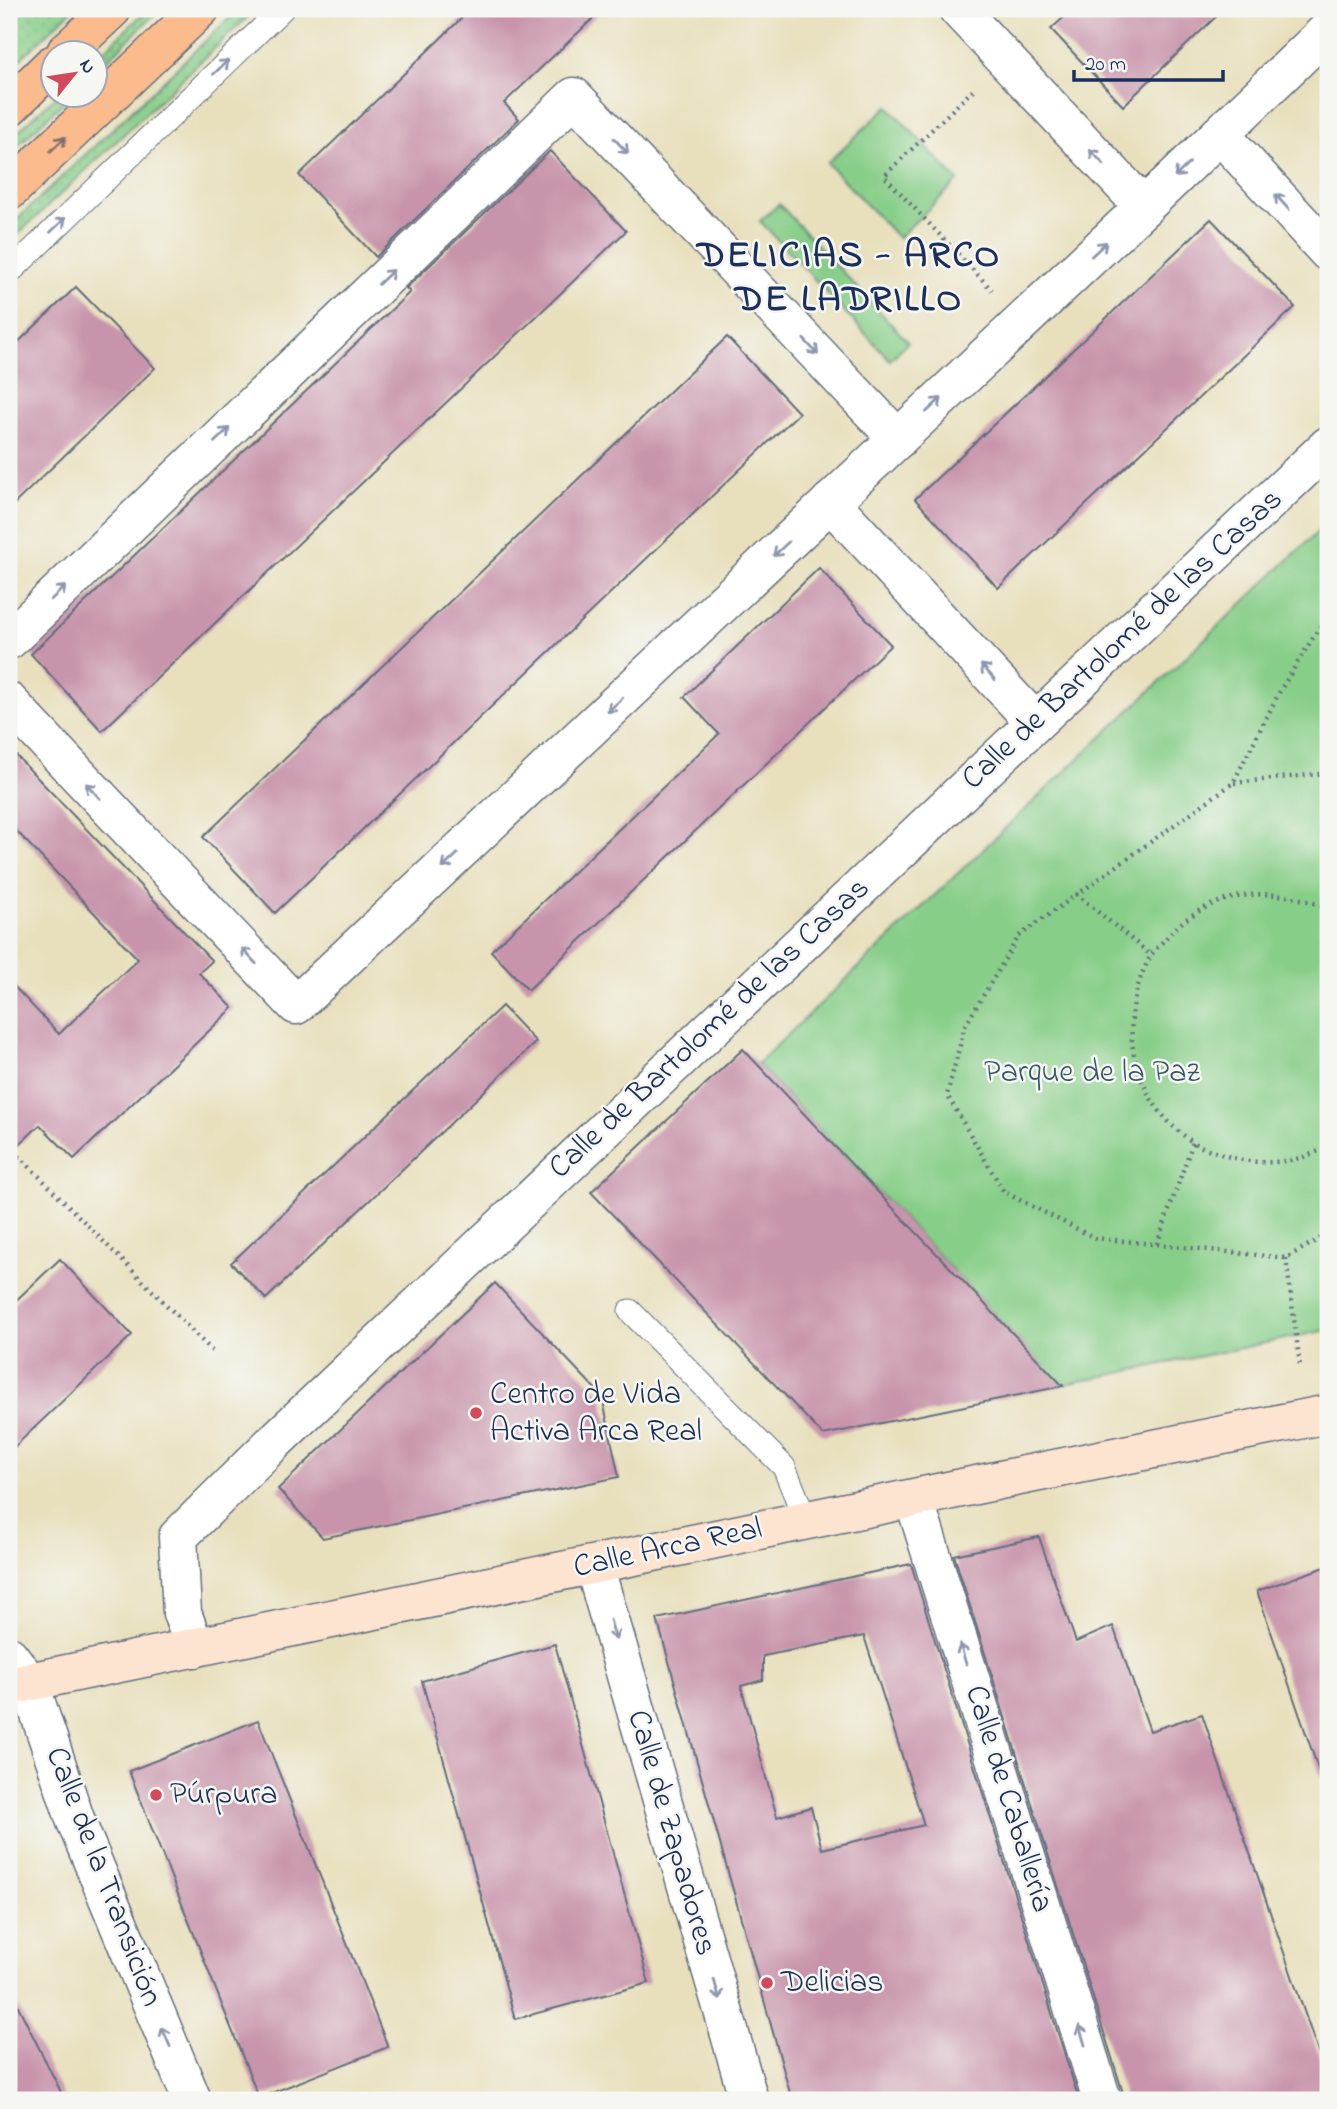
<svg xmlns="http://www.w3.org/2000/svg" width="1337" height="2109" font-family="'Indie Flower',sans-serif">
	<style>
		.green { fill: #87ce88; stroke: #517e73; stroke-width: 2 }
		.garden { fill: url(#garden-dots); stroke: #517e73; stroke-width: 2 }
		.building { fill: #c894ab; fill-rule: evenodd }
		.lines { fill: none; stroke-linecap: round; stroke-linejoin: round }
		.lane-casing { stroke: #636d7f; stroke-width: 25 }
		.street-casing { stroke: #636d7f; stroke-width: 41 }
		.secondary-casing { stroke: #636d7f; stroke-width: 41 }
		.primary-casing { stroke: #636d7f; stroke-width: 41 }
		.path { stroke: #636d7f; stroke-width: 4.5; stroke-dasharray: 2 5; stroke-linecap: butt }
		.lane { stroke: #fff; stroke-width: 23 }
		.street { stroke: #fff; stroke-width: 38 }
		.secondary { stroke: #fde4d1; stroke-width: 38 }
		.primary { stroke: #fbbb8c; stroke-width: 38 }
		.oneway { stroke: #8d97ae }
		.oneway2 { stroke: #806e73 }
		.poi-dot { fill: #d1495b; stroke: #f6f6f2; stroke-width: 2.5 }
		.labels { text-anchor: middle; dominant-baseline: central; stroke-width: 5; stroke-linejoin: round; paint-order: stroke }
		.street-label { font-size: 32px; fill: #1b2f5e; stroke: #f6f6f2 }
		.park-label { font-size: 32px; fill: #365768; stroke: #f6f6f2 }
		.poi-label { font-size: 32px; fill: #1b2f5e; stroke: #f6f6f2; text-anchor: start }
		.district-label { font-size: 38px; font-weight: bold; letter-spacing: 2px; fill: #1b2f5e; stroke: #f6f6f2 }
	</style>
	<defs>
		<pattern id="garden-dots" width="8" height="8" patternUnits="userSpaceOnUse" patternTransform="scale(1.75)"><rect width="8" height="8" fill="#87ce88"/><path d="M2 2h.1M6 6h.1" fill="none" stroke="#74b178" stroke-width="1.8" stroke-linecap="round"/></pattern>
	</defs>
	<rect width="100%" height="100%" fill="#f6f6f2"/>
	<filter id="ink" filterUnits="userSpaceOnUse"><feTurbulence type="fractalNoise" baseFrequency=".0143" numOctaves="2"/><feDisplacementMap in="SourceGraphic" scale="14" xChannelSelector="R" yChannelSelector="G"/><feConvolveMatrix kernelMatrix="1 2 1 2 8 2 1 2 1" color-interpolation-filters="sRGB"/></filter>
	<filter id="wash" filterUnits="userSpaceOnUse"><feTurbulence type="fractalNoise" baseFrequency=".00686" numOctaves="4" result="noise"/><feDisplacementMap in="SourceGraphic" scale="28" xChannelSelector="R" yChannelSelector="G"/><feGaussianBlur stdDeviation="1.57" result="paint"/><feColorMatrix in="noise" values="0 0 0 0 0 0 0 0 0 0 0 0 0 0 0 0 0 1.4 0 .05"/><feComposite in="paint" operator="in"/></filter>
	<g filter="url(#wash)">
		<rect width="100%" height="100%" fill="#e8e0bd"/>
		<g class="green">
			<path d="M888,106L958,181L898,238L827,163Z"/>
			<path d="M779,204L908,342L890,360L760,221Z"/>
			<path d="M1328,522V1330L1061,1385L757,1064Z"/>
		</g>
		<g class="garden">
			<path d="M9,9H73L9,70Z"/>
			<path d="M148,9H160L95,72V59Z"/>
			<path d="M239,9H256L9,243V227Z"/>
			<path d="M57,95H71L9,154V140Z"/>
		</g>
		<g id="blocks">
			<g class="building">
				<path d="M471,9H603L504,103L519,119L376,257L299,175Z"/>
				<path d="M1073,9H1224L1123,106L1051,29Z"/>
				<path d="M550,151L626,231L102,731L31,654L410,292L406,288Z"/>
				<path d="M1211,219L1295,307L998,588L915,499Z"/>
				<path d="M76,287L155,368L9,509V351Z"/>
				<path d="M727,337L799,413L275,913L203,837Z"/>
				<path d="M819,568L891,645L528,990L491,951L719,734L684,697Z"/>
				<path d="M9,748L212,961L199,973L233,1008L74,1159L40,1125L9,1154V981L59,1034L138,959L9,823Z"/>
				<path d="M502,1006L536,1042L266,1299L231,1263Z"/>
				<path d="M743,1049L872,1186L1063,1386L823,1435L591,1192Z"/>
				<path d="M60,1259L132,1335L9,1452V1307Z"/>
				<path d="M495,1283L602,1396L619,1477L323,1538L278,1489Z"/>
				<path d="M1039,1537L1076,1642L1113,1626L1150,1731L1202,1714L1328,2081V2100H1123V2093L954,1555Z"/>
				<path d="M911,1564L1079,2100H792L657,1619ZM864,1636L924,1825L822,1849L811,1807L777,1817L741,1686L763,1680V1656Z"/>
				<path d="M1328,1566V1779L1322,1780L1257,1591Z"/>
				<path d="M555,1644L649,1983L515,2019L422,1681Z"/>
				<path d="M258,1720L388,2047L259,2098L129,1771Z"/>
				<path d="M9,1988L65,2100H9Z"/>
			</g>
		</g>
	</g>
	<g filter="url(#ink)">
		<use href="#blocks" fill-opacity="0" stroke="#636d7f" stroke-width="2"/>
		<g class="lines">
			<g class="lane-casing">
				<g id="lane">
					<path d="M9,273L282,9"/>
					<path d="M630,1311L784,1467L806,1521"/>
				</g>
			</g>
			<g class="street-casing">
				<g id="street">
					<path d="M958,9L1144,207"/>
					<path d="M1220,134L1328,252"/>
					<path d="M830,502L1035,722"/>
					<path d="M9,640L574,97L898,439"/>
					<path d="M9,702L296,1005L1144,207L1328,30"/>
					<path d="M914,1499L1102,2100"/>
					<path d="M594,1565L749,2100"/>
					<path d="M195,1648L182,1613L178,1537L272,1444L1328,446"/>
					<path d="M9,1656L29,1682L75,1819L192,2100"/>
				</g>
			</g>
			<g class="secondary-casing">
				<path id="secondary" d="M9,1686L1005,1479L1328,1414"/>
			</g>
			<g class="primary-casing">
				<g id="primary">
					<path d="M66,52L112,9"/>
					<path d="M9,107L52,65"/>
					<path d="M9,191L200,9"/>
				</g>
			</g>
			<g class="path">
				<path d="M973,90L884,176L992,290"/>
				<path d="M1328,614L1281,689L1233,783L1019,936L965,1026L947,1095L1004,1192L1095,1238L1286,1258L1328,1234"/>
				<path d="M1234,783L1328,773"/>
				<path d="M1076,894L1151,955"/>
				<path d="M1328,909C1275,883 1207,891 1167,937C1162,943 1154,950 1150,957C1115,1022 1130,1098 1191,1141C1198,1146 1208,1149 1216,1152C1251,1167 1295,1166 1328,1146"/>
				<path d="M9,1146L212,1351"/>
				<path d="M1157,1244L1193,1142"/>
				<path d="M1286,1258L1300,1365"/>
			</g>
			<use href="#lane" class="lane"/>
			<use href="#street" class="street"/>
			<use href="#secondary" class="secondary"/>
			<use href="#primary" class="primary"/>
		</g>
		<defs><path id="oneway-shaft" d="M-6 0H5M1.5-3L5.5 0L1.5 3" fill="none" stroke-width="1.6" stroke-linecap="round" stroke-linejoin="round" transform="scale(1.75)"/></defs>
		<g class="oneway">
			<use href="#oneway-shaft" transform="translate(221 67) rotate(-44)"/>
			<use href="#oneway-shaft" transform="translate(621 146) rotate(47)"/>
			<use href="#oneway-shaft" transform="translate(1097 157) rotate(-133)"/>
			<use href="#oneway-shaft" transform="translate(1182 170) rotate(136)"/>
			<use href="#oneway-shaft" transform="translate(1282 202) rotate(-132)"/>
			<use href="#oneway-shaft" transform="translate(58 225) rotate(-44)"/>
			<use href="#oneway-shaft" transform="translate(1099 249) rotate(-43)"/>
			<use href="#oneway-shaft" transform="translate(386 277) rotate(-44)"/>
			<use href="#oneway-shaft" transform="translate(811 347) rotate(47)"/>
			<use href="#oneway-shaft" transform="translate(934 405) rotate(-43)"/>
			<use href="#oneway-shaft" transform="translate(222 435) rotate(-44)"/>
			<use href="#oneway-shaft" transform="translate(781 549) rotate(137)"/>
			<use href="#oneway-shaft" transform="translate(58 593) rotate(-44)"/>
			<use href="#oneway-shaft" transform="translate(988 672) rotate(-133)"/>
			<use href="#oneway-shaft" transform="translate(615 705) rotate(137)"/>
			<use href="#oneway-shaft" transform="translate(93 791) rotate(-133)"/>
			<use href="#oneway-shaft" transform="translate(450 861) rotate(137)"/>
			<use href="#oneway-shaft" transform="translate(249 956) rotate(-133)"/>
			<use href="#oneway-shaft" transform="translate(613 1630) rotate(74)"/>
			<use href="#oneway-shaft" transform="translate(963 1654) rotate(-107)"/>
			<use href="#oneway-shaft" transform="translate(717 1990) rotate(74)"/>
			<use href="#oneway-shaft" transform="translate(1082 2035) rotate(-107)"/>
			<use href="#oneway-shaft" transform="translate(166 2037) rotate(-113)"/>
		</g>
		<use class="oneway2" href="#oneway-shaft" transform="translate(58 144) rotate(-44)"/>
	</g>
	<g class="poi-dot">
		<circle cx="476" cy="1413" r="7"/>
		<circle cx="156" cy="1795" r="7"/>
		<circle cx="767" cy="1983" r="7"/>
	</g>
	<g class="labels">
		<g class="street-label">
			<text transform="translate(1123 640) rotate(-43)">Calle de Bartolomé de las Casas</text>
			<text transform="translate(710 1029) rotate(-43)">Calle de Bartolomé de las Casas</text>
			<text transform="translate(668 1549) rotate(-12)">Calle Arca Real</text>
			<text transform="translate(1008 1799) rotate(73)">Calle de Caballería</text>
			<text transform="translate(671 1833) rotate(74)">Calle de Zapadores</text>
			<text transform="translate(103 1877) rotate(69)">Calle de la Transición</text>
		</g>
		<g class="park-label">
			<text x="1092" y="1073">Parque de la Paz</text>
		</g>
		<g class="poi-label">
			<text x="490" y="1395">Centro de Vida<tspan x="490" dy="37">Activa Arca Real</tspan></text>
			<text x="170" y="1795">Púrpura</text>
			<text x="781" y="1983">Delicias</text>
		</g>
		<g class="district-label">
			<text x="849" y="257">DELICIAS - ARCO<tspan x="849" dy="44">DE LADRILLO</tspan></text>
		</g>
	</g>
	<rect width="1337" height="2109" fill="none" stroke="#f6f6f2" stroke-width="35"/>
	<g transform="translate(74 74) rotate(60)"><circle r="33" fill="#f6f6f2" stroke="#9ea6b7" stroke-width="2"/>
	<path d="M0-5L12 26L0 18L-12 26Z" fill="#d1495b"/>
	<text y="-10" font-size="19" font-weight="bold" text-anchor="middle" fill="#1b2f5e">N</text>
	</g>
	<path d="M1074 70v10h149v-10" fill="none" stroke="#1b2f5e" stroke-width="3.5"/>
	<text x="1085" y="70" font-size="21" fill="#1b2f5e" stroke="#f6f6f2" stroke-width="5" paint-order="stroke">20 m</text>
</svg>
